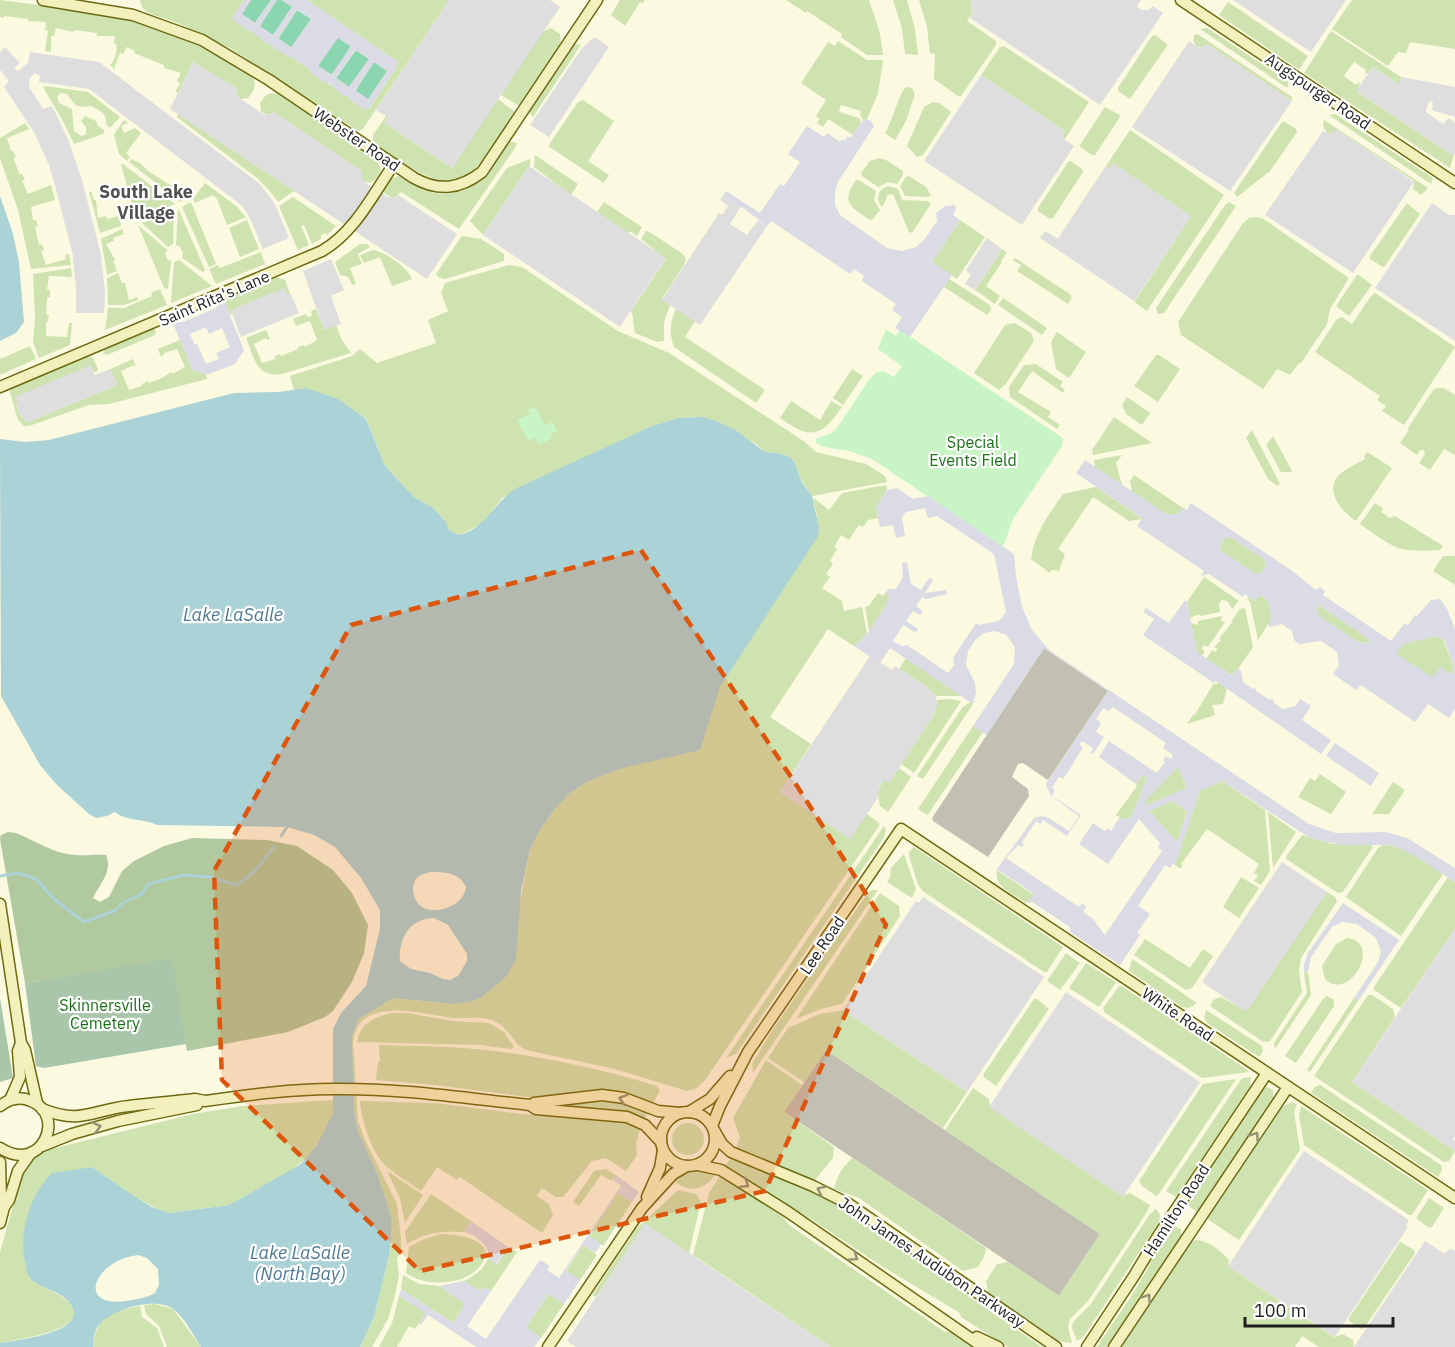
<svg xmlns="http://www.w3.org/2000/svg" width="1455" height="1347" font-family="'IBM Plex Sans',sans-serif">
	<style>
		.education { fill: #fcf9e1 }
		.construction { fill: #c2c0b2 }
		.grass { fill: #cfe3b0 }
		.forest { fill: #b0c99e }
		.cemetery { fill: #a9c5aa }
		.park { fill: #c8f4c6 }
		.pitch { fill: #8bd5b0 }
		.parking { fill: #dedede }
		.plaza { fill: #dadbe4; fill-rule: evenodd }
		.water { fill: #aad2d7; fill-rule: evenodd }
		.lines { fill: none; stroke-linecap: round; stroke-linejoin: round }
		.stream { stroke: #aad2d7; stroke-width: 3 }
		.secondary-casing { stroke: #6b6a10; stroke-width: 13 }
		.secondary { stroke: #f3f0be; stroke-width: 10 }
		.oneway { stroke: #939276 }
		.marked { fill: #de560d; fill-opacity: 0.2; stroke: #de560d; stroke-width: 4.5; stroke-dasharray: 12 8; stroke-linejoin: round }
		.labels { text-anchor: middle; dominant-baseline: central; stroke-width: 4.5; stroke-linejoin: round; paint-order: stroke }
		.street-label { font-size: 16px; fill: #1e1e1e; stroke: #fff }
		.park-label { font-size: 16px; fill: #197216; stroke: #fff }
		.neighbourhood-label { font-size: 18px; font-weight: bold; fill: #515151; stroke: #fff }
		.water-label { font-size: 18px; font-style: italic; fill: #4d7995; stroke: #fff }
	</style>
	<rect width="100%" height="100%" fill="#eeeae5"/>
	<rect class="education" x="0" y="0" width="1455" height="1347"/>
	<g class="construction">
		<path d="M1044,648L1108,691L1048,780L1023,763L1018,764L1012,777L1028,789L1029,796L988,857L933,821L932,818Z"/>
		<path d="M826,1050L1100,1234L1059,1296L784,1112Z"/>
	</g>
	<g class="grass">
		<path d="M0,0C53,7 108,11 159,29C183,37 205,49 227,60C244,69 266,78 248,98L240,99L236,93L237,89L193,62L178,93L175,92L180,83L177,81L181,73L164,68V65L134,53L135,51L127,47L123,54L120,53L114,69L110,65C116,59 116,53 117,45L114,44L115,36H97V33L74,30L73,32L56,28L54,36H51V52L45,51L48,31L45,30L46,22L28,21V19L4,16V18L0,17Z"/>
		<path d="M140,0H244L233,17L288,57H292L309,69L310,72L348,96L365,109H369L396,68L397,61L307,0H449L363,129L358,131L230,48L178,23L148,13L142,7Z"/>
		<path d="M620,0H645L643,3L640,2L625,26L611,15Z"/>
		<path d="M786,0H869L880,33L883,55H867L841,37L842,34L807,11L806,13Z"/>
		<path d="M893,0H907L915,29L918,55L905,54L902,28Z"/>
		<path d="M919,0H972L971,9L973,12L967,21L996,41V45L961,96H958L934,79L935,54L930,53L927,27Z"/>
		<path d="M1352,0H1455V49L1410,42L1406,53L1398,52L1388,66L1332,29Z"/>
		<path d="M1228,2L1308,56L1300,68L1298,69L1219,15Z"/>
		<path d="M551,28L560,34L561,44L519,106L501,95L542,32Z"/>
		<path d="M1207,28L1289,82L1287,88L1200,29Z"/>
		<path d="M1331,31L1401,77L1400,85L1373,67L1367,74L1365,72L1366,70L1354,62L1344,76L1356,85L1359,82L1360,83L1357,92L1452,155L1455,151L1450,168L1304,73Z"/>
		<path d="M1195,34L1199,35L1292,97V101L1207,44L1201,48L1196,46L1193,40Z"/>
		<path d="M1155,35L1167,44V46L1130,99L1118,91V88L1152,36Z"/>
		<path d="M838,41L867,60H883L878,94L867,119L863,120L860,115L861,111L841,105L839,112L859,118L861,122L853,135L828,119L823,127L817,123L820,119L816,116L826,100L801,83L828,42L835,46Z"/>
		<path d="M577,44L581,45L533,117L529,112L573,46Z"/>
		<path d="M1004,46L1089,102L1065,139L1062,138L1065,131L981,75L1000,47Z"/>
		<path d="M45,86L88,92L120,117L110,128L106,124C108,114 99,110 91,106C75,108 76,106 67,94L60,93L57,97L59,103L72,109L74,131L82,136L86,134V127L81,121L85,116L96,121L98,126L105,131L103,134L74,144L64,123L43,87Z"/>
		<path d="M906,87L912,88L915,94L906,121L895,140L885,133C892,122 899,93 906,87Z"/>
		<path d="M271,93L278,94L377,160L381,170L375,180L369,183L363,181L361,177L362,171L274,112L269,115L261,112L260,103L266,95Z"/>
		<path d="M498,99L515,112C485,157 468,206 407,165C396,157 382,150 373,141V135L386,116H388L385,123L452,168Z"/>
		<path d="M583,100L614,121L588,161L609,175L604,183L548,146L578,102Z"/>
		<path d="M933,102L939,103L951,112L923,155L917,157L907,146L924,107Z"/>
		<path d="M1105,107L1120,115V117L1095,155H1092L1080,147V145Z"/>
		<path d="M178,114L294,190V191L278,202L269,190L257,178L177,117Z"/>
		<path d="M1335,114L1433,178L1431,184L1329,115Z"/>
		<path d="M124,120L128,123L121,126L124,133L135,128L141,133L126,153L130,157L127,161L119,154L114,134Z"/>
		<path d="M1324,120L1428,188L1421,195L1413,189L1414,181L1337,130L1332,134L1327,133L1323,126Z"/>
		<path d="M1282,122H1285L1296,129L1297,132L1270,171L1237,197L1234,193Z"/>
		<path d="M25,123L29,129L7,138L11,151H13L16,157L13,158L20,175L22,174L25,180L22,181L28,194L51,185L55,200L31,207L33,220H36L38,226L35,227L39,245L42,244L44,250L41,251L46,265L66,259L65,255L69,254L71,265L31,269L18,210L0,158V138Z"/>
		<path d="M1130,130L1224,195L1147,311L1134,302L1191,216L1113,164L1110,168H1107L1106,166Z"/>
		<path d="M509,141L517,143L515,148L459,229L401,192L396,197L392,198L384,193C383,185 390,178 398,176C408,178 417,187 427,191C470,204 489,171 509,141Z"/>
		<path d="M535,155L578,184L571,195L534,167Z"/>
		<path d="M879,158L886,160L903,171V175L897,184L888,182L878,187L862,176L861,173L870,161Z"/>
		<path d="M131,159L140,163L148,171L173,187L174,191L186,199L180,202L129,162Z"/>
		<path d="M530,159V165L483,235L470,221L507,168Z"/>
		<path d="M1071,161L1083,170V172L1053,218L1050,219L1038,211V208L1068,162Z"/>
		<path d="M121,164H123L175,204L136,219Z"/>
		<path d="M909,176L926,187L931,195L928,197L905,196L900,186L906,177Z"/>
		<path d="M856,180H859L876,191L874,200L880,210L873,219L870,220C851,207 840,203 856,180Z"/>
		<path d="M205,183L236,206L246,217L227,225L217,199L213,195L195,203L193,199Z"/>
		<path d="M888,186L898,189L902,200L928,201L931,204L912,233L909,232L893,194L887,195L886,200L882,207C875,199 878,189 888,186Z"/>
		<path d="M91,191L94,200H96L98,218L106,216L107,219L119,216L121,226L100,233L89,192Z"/>
		<path d="M293,197L336,226L327,235L325,233L320,236L322,238L312,244L304,225L301,226L309,245L298,250L279,206Z"/>
		<path d="M191,202L216,264L209,267L182,207Z"/>
		<path d="M604,202L642,227L637,236L631,232L627,233L597,212Z"/>
		<path d="M1229,202L1236,206L1164,313L1158,314L1156,308L1225,205Z"/>
		<path d="M1407,203L1420,214L1385,266L1383,267L1370,259V256Z"/>
		<path d="M178,208L205,270L203,272L182,258L183,253L180,247L176,245Z"/>
		<path d="M174,210L173,244L168,247L142,223Z"/>
		<path d="M1257,217L1262,218L1349,278L1330,309L1327,324L1301,363H1299L1290,375L1277,369L1263,389L1181,335L1178,322L1243,223L1249,218Z"/>
		<path d="M247,220L259,249L240,257L229,228Z"/>
		<path d="M960,220L985,237L957,279L932,262Z"/>
		<path d="M138,225L167,250L165,254L168,260L171,261L168,289L164,288Z"/>
		<path d="M122,229L124,234L113,238L114,241L106,244L115,260L113,261L117,271L107,275L101,239Z"/>
		<path d="M646,231H648L683,254L686,259L684,265L662,299L670,305L664,322V341L657,342L635,333C633,325 634,318 631,311L666,259L641,239Z"/>
		<path d="M462,236L481,239L504,254V261L445,279L438,277L436,274Z"/>
		<path d="M360,244H367L370,247L358,254L362,264L350,268L356,284L352,285L348,277L340,275L335,262Z"/>
		<path d="M1002,249L1007,252L1001,261L1002,262L986,286L1000,296L995,304L975,290Z"/>
		<path d="M373,250C385,252 407,267 412,279L392,286L380,257L364,263L360,255Z"/>
		<path d="M261,252L265,264L216,284L209,269L218,265L220,268Z"/>
		<path d="M1015,258L1070,294L1072,298L1068,304L1017,271L1021,265L1013,260Z"/>
		<path d="M179,260L212,286L171,303L174,262Z"/>
		<path d="M509,265L522,267L618,331L669,353L805,442L816,452L866,464L885,476L887,482L812,496L802,482L795,463L790,457L777,453L765,452L755,443L702,417L678,418L652,426L502,498L482,524L459,535L449,530L446,522L432,507L414,497L385,466L366,418L306,388L294,390L290,376L352,356L360,349L377,363L436,343L428,320L448,311L441,293L445,283Z"/>
		<path d="M71,268L72,277L49,276L47,290H50V297H47L46,315H49L48,322H46V336L67,337L69,323H72L70,345L39,358L33,342L35,318L33,274Z"/>
		<path d="M118,273L122,283H125L129,300L137,297L138,300L124,305H108L107,278Z"/>
		<path d="M1357,275H1359L1372,285L1349,316L1336,306Z"/>
		<path d="M277,277L285,280L290,294L289,296H287L284,289L231,311L232,314L230,315L223,299Z"/>
		<path d="M949,279L990,305L991,310L987,315L944,287Z"/>
		<path d="M160,289L167,305L105,330L108,308H124L152,296L151,293Z"/>
		<path d="M1375,293L1455,347L1404,425L1382,411L1386,406L1377,400L1380,396L1315,352L1337,319L1342,317L1352,324L1371,296Z"/>
		<path d="M1003,298L1047,328L1042,335L998,305Z"/>
		<path d="M316,309L324,330L336,325L342,340L351,353L282,374C256,378 254,357 246,338L266,330L270,339L268,340L266,338L254,344L262,363L275,359V356L280,354L281,356L298,349V347L304,345L305,347L317,340L310,321L296,326L293,319L306,314L308,317L312,316L311,311Z"/>
		<path d="M676,309L695,321L685,337L765,390L756,403L674,347C669,334 670,321 676,309Z"/>
		<path d="M1015,323L1031,333L1034,341L1005,385L999,390L974,373L1005,325Z"/>
		<path d="M152,329L156,330L155,335L107,355L103,353L105,349Z"/>
		<path d="M1057,332L1086,352L1069,378L1056,369L1051,342Z"/>
		<path d="M180,340L192,369L206,375L207,379L109,404L89,405L29,426H24L18,420L9,389L87,356L93,358L98,369L97,372H94L91,366L18,403L16,406L20,416L23,417L26,423L117,385L110,369L133,359L136,367L134,365L121,371L129,390L142,386V384L148,381L149,383L162,378L171,372L172,374L185,367L177,349L164,353V355L161,357L158,349Z"/>
		<path d="M30,346L36,359L0,375V359Z"/>
		<path d="M1156,355H1159L1180,369L1158,402L1134,386Z"/>
		<path d="M1036,364L1063,382L1060,386L1065,390L1063,393L1032,371L1018,392L1051,412L1048,417L1060,425L1057,429L1010,397L1009,387L1024,365Z"/>
		<path d="M852,369L863,376L843,405L833,398Z"/>
		<path d="M1437,388H1444L1455,395V455L1444,449L1430,470L1419,463L1425,454L1424,450H1420L1417,455L1400,443L1409,430L1408,428L1433,390Z"/>
		<path d="M1127,397L1150,413L1142,425L1126,414L1122,405Z"/>
		<path d="M791,401L820,420L831,401L842,407C820,439 810,439 780,418Z"/>
		<path d="M1114,417L1152,443L1093,455L1092,450Z"/>
		<path d="M1252,430L1280,484L1277,486L1268,479L1246,438Z"/>
		<path d="M1273,436L1292,471L1291,472H1281L1266,445Z"/>
		<path d="M1367,452L1392,468L1356,521C1342,512 1323,490 1340,474C1347,468 1358,463 1365,459L1364,456Z"/>
		<path d="M1122,455L1116,463L1122,485L1095,467L1094,460Z"/>
		<path d="M1134,475L1183,508L1180,513L1168,515L1132,492L1130,481Z"/>
		<path d="M886,485L887,490L876,507L878,518L868,520L863,527L859,525L849,540L841,535L834,547L837,549L830,561L833,564L826,574L830,577L822,588L842,601L844,611L862,607L867,634L854,646L828,629L770,717L811,744L780,792L850,838L867,814L879,823V826L705,1080L697,1088L687,1091L615,1069L526,1050C513,1044 509,1028 496,1022C482,1015 468,1019 454,1018C425,1015 359,993 353,1042L358,1121L365,1140L397,1204L401,1239V1250L397,1259L399,1275L395,1295L388,1319L372,1347H360L374,1317L389,1256L391,1238V1216L378,1176L358,1131L354,1112L352,1036L359,1019L393,998L453,1004L482,997L506,977L530,849L540,830L554,810L570,793L587,782L619,769L715,700L720,687L817,516L813,499H815L829,510L842,493Z"/>
		<path d="M1096,487L1143,519L1129,521L1093,497L1058,549L1065,554L1059,571L1051,570L1050,573L1031,559C1034,534 1049,514 1063,494Z"/>
		<path d="M1375,503L1383,508L1381,512L1390,518L1395,516L1443,546L1440,550C1427,551 1414,551 1402,549C1391,547 1370,531 1360,524Z"/>
		<path d="M1230,537L1265,560L1266,565L1261,573L1256,574L1221,551L1220,546L1225,538Z"/>
		<path d="M1443,556H1455V585L1433,571Z"/>
		<path d="M1204,577L1239,601L1232,609L1227,601L1222,600L1219,604L1220,612L1200,616L1199,614L1190,618L1187,602Z"/>
		<path d="M886,592L889,596L888,602L869,631L865,607L869,606L878,593L883,596Z"/>
		<path d="M1259,595L1269,602L1272,618L1258,640L1250,602L1247,599L1249,596L1255,601Z"/>
		<path d="M1317,604L1371,640L1370,642L1360,643L1318,616Z"/>
		<path d="M1245,608L1253,647L1233,676L1206,659L1212,650L1215,652L1218,649L1214,647L1221,640L1219,639L1233,621L1232,620L1240,609Z"/>
		<path d="M1222,616L1221,621L1225,622L1208,647L1204,645L1202,649L1205,652L1202,656L1197,652L1191,623L1198,625V621Z"/>
		<path d="M1437,636L1444,641L1454,669L1451,674L1432,678L1396,654L1403,644Z"/>
		<path d="M906,658L962,696H936L927,687L899,669Z"/>
		<path d="M1218,682L1227,688L1223,704L1212,705L1215,715L1187,724L1193,715L1194,716L1214,683L1216,685Z"/>
		<path d="M949,699L961,701L914,773L901,764L933,716L936,709L937,700Z"/>
		<path d="M970,702L973,704L923,779L917,776L962,708Z"/>
		<path d="M973,726L983,732L929,813L927,815L918,809Z"/>
		<path d="M1178,767L1187,788L1147,805L1144,802Z"/>
		<path d="M899,768L911,777L888,812L880,806L877,792L884,779L889,782Z"/>
		<path d="M1320,774L1346,792L1331,814L1298,797L1310,778L1315,781Z"/>
		<path d="M1142,775L1147,778L1131,817L1124,820L1116,815L1137,786L1136,784Z"/>
		<path d="M1222,781L1265,810L1270,871L1261,885L1254,881L1258,875L1254,873L1259,864L1207,829L1181,864L1183,865L1180,869L1175,865L1200,791Z"/>
		<path d="M1393,782L1405,790L1389,814H1372Z"/>
		<path d="M1173,801L1187,812L1177,842L1149,811Z"/>
		<path d="M1268,812L1296,832L1273,868Z"/>
		<path d="M884,826L886,831L883,839L736,1054L726,1058Z"/>
		<path d="M1302,835L1333,844H1370L1373,847L1343,892L1338,893L1286,859L1287,855Z"/>
		<path d="M1383,845C1404,844 1426,862 1443,874L1401,936L1346,897L1378,848Z"/>
		<path d="M914,847L1063,947L1047,972H1044L924,892L918,885L909,856V852Z"/>
		<path d="M904,854L916,889L912,898L887,882L890,877L891,868Z"/>
		<path d="M997,870L1034,895L1026,903C1014,894 993,887 997,870Z"/>
		<path d="M1241,877L1259,888L1239,918L1223,907Z"/>
		<path d="M1448,877L1455,882V928L1401,1008L1374,990V987Z"/>
		<path d="M872,890H878L753,1073L752,1064L771,1032L867,894Z"/>
		<path d="M1327,892L1336,898L1337,901L1301,958L1299,970L1302,992L1270,1041L1266,1042L1262,1041L1210,1006L1213,1000L1221,997L1246,1011Z"/>
		<path d="M880,893L899,906L900,916L842,1004L821,1009L796,1019Z"/>
		<path d="M1347,938C1383,941 1350,1003 1325,979L1322,966L1336,944Z"/>
		<path d="M1145,939L1190,968L1203,949L1213,956L1192,988L1186,990L1134,955Z"/>
		<path d="M1066,953L1080,963L1060,990L1047,981Z"/>
		<path d="M1132,959L1194,1001L1197,1003L1189,1008L1182,1007L1129,971Z"/>
		<path d="M1086,963L1116,982L1099,1007L1069,988Z"/>
		<path d="M1308,972L1311,995L1275,1049L1274,1043L1307,993L1304,973Z"/>
		<path d="M1120,985L1246,1069L1249,1072L1202,1078L1104,1012L1103,1008Z"/>
		<path d="M1368,995H1372L1393,1009L1395,1017L1352,1082L1455,1151L1449,1161L1444,1162L1314,1076Z"/>
		<path d="M1327,996L1334,1000V1006L1296,1063L1285,1056L1323,999Z"/>
		<path d="M1354,998L1358,1001L1310,1072L1307,1070Z"/>
		<path d="M1034,999H1037L1049,1009L996,1086L984,1077L983,1075Z"/>
		<path d="M843,1010L967,1092L943,1128L826,1050L804,1082L768,1058L788,1028L820,1014Z"/>
		<path d="M1206,1010L1262,1046L1263,1051L1259,1057L1207,1023L1204,1017Z"/>
		<path d="M392,1013H407L453,1021L489,1023L504,1032L514,1047L510,1049L480,1045L357,1042C360,1023 375,1017 392,1013Z"/>
		<path d="M379,1045C411,1046 444,1046 476,1049C537,1055 598,1068 657,1086L660,1091L653,1103L650,1104L610,1091L590,1090L544,1097H528L435,1085L376,1080L378,1062L380,1061Z"/>
		<path d="M766,1060L802,1085L784,1112L834,1147L833,1158L814,1181L737,1151L736,1148L740,1138L733,1118Z"/>
		<path d="M1251,1077L1250,1087L1176,1197L1166,1191L1242,1078Z"/>
		<path d="M1236,1079L1158,1195L1156,1196L1142,1186L1139,1181L1203,1084Z"/>
		<path d="M1320,1085L1441,1165L1442,1170L1438,1177L1311,1093L1315,1087Z"/>
		<path d="M1267,1087L1273,1090V1098L1197,1212L1186,1204L1262,1090Z"/>
		<path d="M973,1088L989,1099L990,1107L1123,1196L1130,1193L1150,1205L1147,1212L1088,1301L1070,1319L1068,1327L1072,1343L1057,1341L988,1293L986,1281L997,1264L1008,1262L1059,1296L1100,1234L945,1130Z"/>
		<path d="M592,1099L619,1101L648,1112L644,1119L623,1112L560,1107V1104Z"/>
		<path d="M333,1100V1113L327,1130L309,1156L292,1170L229,1205L168,1213L161,1211L134,1196L92,1167L50,1175C32,1203 26,1212 24,1246C24,1255 24,1265 28,1273C34,1287 54,1290 65,1299C104,1329 14,1340 0,1343V1252L22,1174L34,1156L43,1151L193,1114L242,1106Z"/>
		<path d="M360,1101L435,1103L522,1114L626,1122L640,1129L636,1144L637,1155L626,1171L606,1158L592,1161L563,1197H556L542,1188L537,1196L549,1204L553,1215L542,1233L460,1177L457,1180L437,1167L421,1191C410,1183 396,1175 386,1166C372,1154 361,1119 360,1101Z"/>
		<path d="M1292,1102L1297,1104L1294,1112L1300,1150L1239,1240L1207,1219L1282,1107Z"/>
		<path d="M1301,1106L1428,1190L1412,1215H1409L1304,1145L1299,1115Z"/>
		<circle cx="688" cy="1139" r="16"/>
		<path d="M731,1157L803,1187L836,1204L1042,1347H1008L961,1317L960,1313L880,1265L811,1219L724,1168Z"/>
		<path d="M853,1158L986,1248L984,1257L978,1267L963,1271L859,1198L834,1189C837,1175 843,1166 853,1158Z"/>
		<path d="M606,1169L616,1175L612,1181L601,1175L579,1206L573,1202L594,1171Z"/>
		<path d="M387,1171L423,1195L405,1223L400,1198Z"/>
		<path d="M697,1171L713,1172L715,1175C706,1190 686,1194 674,1180L686,1174Z"/>
		<path d="M723,1176L784,1218L789,1225L945,1332H951L972,1347H831L693,1255L709,1193L719,1177Z"/>
		<path d="M678,1190L696,1194L701,1202L689,1253L645,1224L596,1297L592,1295L637,1228Z"/>
		<path d="M618,1192L632,1202L603,1246L589,1236Z"/>
		<path d="M431,1194L471,1221L464,1232C442,1231 426,1232 407,1244L405,1232Z"/>
		<path d="M1429,1198L1444,1208L1432,1227L1429,1228L1416,1218Z"/>
		<path d="M1156,1209L1160,1215L1159,1222L1084,1336L1077,1341L1072,1328L1073,1322L1091,1304L1150,1214Z"/>
		<path d="M1174,1226L1181,1229V1236L1109,1344L1106,1347H1097C1112,1324 1129,1301 1143,1277C1153,1262 1158,1235 1174,1226Z"/>
		<path d="M441,1234C455,1234 496,1239 483,1262C469,1286 426,1288 406,1273L409,1247L424,1239Z"/>
		<path d="M1195,1240C1206,1239 1222,1251 1229,1260L1228,1266L1334,1337L1343,1334L1353,1340L1354,1347H1319L1302,1336L1295,1347H1122L1191,1243Z"/>
		<path d="M1400,1242L1414,1250L1415,1253L1364,1328L1361,1329L1349,1321V1318Z"/>
		<path d="M583,1245L597,1255L580,1280L566,1271Z"/>
		<path d="M508,1247L517,1252L491,1291L484,1287L480,1292L464,1281C475,1275 484,1270 488,1258L497,1264Z"/>
		<path d="M403,1275L419,1284L439,1286L465,1304L453,1323L401,1289Z"/>
		<path d="M549,1293L564,1304L541,1338L526,1327Z"/>
		<path d="M399,1296L426,1313L415,1329L409,1326L397,1347H379L392,1323Z"/>
		<path d="M155,1304L173,1309L201,1347H167L159,1326L146,1314L144,1305Z"/>
		<path d="M140,1306L142,1317L157,1328L164,1347H93C97,1315 111,1311 140,1306Z"/>
	</g>
	<path class="forest" d="M8,832L16,833C34,840 56,855 76,855C86,856 95,854 106,855C113,871 100,884 93,898L100,902L109,897L122,871L134,861L164,846L192,838L267,840L297,846L333,870L352,893L368,925L364,953L352,982L333,1011L325,1017L288,1032L187,1051L171,959L25,983L0,839L1,835Z"/>
	<g class="cemetery">
		<path d="M172,958L186,1044L44,1068L36,1066L25,983Z"/>
		<path d="M0,998L13,1078L0,1082Z"/>
	</g>
	<g class="park">
		<path d="M886,329L896,336L900,330L1063,438L1062,446L1013,519L1003,547L872,459L849,451L824,447L816,443V439L831,433L837,428L870,378L877,372L883,371L894,377L902,366L878,349Z"/>
		<path d="M535,407L545,425L552,422L557,431L550,435L551,439L539,445L535,437L528,441L517,420L530,414L528,410Z"/>
	</g>
	<g class="pitch">
		<path d="M251,0H271L255,23L242,14Z"/>
		<path d="M277,0H282L292,7L273,35L259,26Z"/>
		<path d="M297,10L311,19L291,48L278,39Z"/>
		<path d="M338,37L351,46L332,75L318,66Z"/>
		<path d="M356,50L369,59L349,87L336,78Z"/>
		<path d="M374,62L387,71L368,100L355,91Z"/>
	</g>
	<g class="parking">
		<path d="M449,0H550L560,7L452,168L385,123L388,117L376,110Z"/>
		<path d="M972,0H1141L1137,6L1142,10H1148L1153,6L1163,13L1100,105L970,18L973,12L971,9Z"/>
		<path d="M1233,0H1346L1311,52Z"/>
		<path d="M595,37L609,47L549,137L530,125L582,48Z"/>
		<path d="M1189,41L1199,48L1207,44L1292,101L1230,191L1132,127Z"/>
		<path d="M5,47L20,63L14,68L18,71L28,63L30,52L99,62L260,184L275,204L289,238L263,249L249,216L241,205L89,89L39,82L40,76L35,73L30,78L29,87L43,109L52,106L68,139L82,180L101,255L105,291L104,313H76V290L73,256L56,189L49,165L34,132L4,87L9,81L0,70V52Z"/>
		<path d="M193,62L237,88L236,93L239,98L263,114L269,115L274,112L362,171L361,176L363,181L388,197L393,198L398,195L457,234L427,279L170,109Z"/>
		<path d="M1373,67L1400,85L1401,77L1455,87V117L1432,110L1433,103L1431,101L1428,103L1426,112L1443,124L1449,118L1455,123V151L1452,155L1356,91Z"/>
		<path d="M981,75L1065,131L1062,138L1074,146L1022,225L924,161Z"/>
		<path d="M1337,130L1414,182L1353,273L1265,215L1323,131L1331,134Z"/>
		<path d="M1113,163L1191,216L1134,301L1040,238L1045,231L1058,239L1078,208L1106,166L1109,169Z"/>
		<path d="M529,166L666,258L620,327L483,235Z"/>
		<path d="M723,196L740,208L730,224L747,235L758,220L767,226L700,325L662,300L719,213L722,215L728,206L720,200Z"/>
		<path d="M1432,203L1449,215H1455V341L1375,288Z"/>
		<path d="M987,238L1002,249L975,290L965,284L971,275L966,270Z"/>
		<path d="M331,259L344,290L331,296L341,324L324,330L303,271Z"/>
		<path d="M284,288L287,295L291,294L299,313L241,337L231,310Z"/>
		<path d="M91,365L95,375L110,369L117,385L26,423L23,417L20,416L16,406L18,403L15,397Z"/>
		<path d="M870,656L892,670L895,666L927,687L936,696L937,706L933,716L889,783L884,780L880,785L877,799L850,839L780,792Z"/>
		<path d="M1282,862L1327,892L1246,1012L1202,982Z"/>
		<path d="M923,897L1044,977L967,1092L843,1010L916,901L919,903Z"/>
		<path d="M1455,928V1136L1453,1139L1455,1141V1151L1352,1082Z"/>
		<path d="M1066,992L1200,1082L1123,1197L989,1107Z"/>
		<path d="M1304,1151L1409,1220L1406,1225L1408,1227L1335,1337L1228,1266Z"/>
		<path d="M645,1223L689,1253L831,1347H576L567,1341Z"/>
		<path d="M1425,1241L1445,1254L1450,1248L1455,1251V1347H1354Z"/>
	</g>
	<g class="plaza">
		<path d="M244,0H251L242,14L255,23L271,0H277L260,26L273,35L292,7L282,0H307L397,61L396,68L369,109H364L348,98L347,96H343L329,83H325L310,72L309,69L292,57H288L271,46V44H267L253,32L249,31L233,20L232,18ZM297,10L311,19L291,47L278,38ZM338,38L351,47L331,75L318,66ZM355,50L369,59L349,87L336,78ZM374,62L387,71L368,99L355,90Z"/>
		<path d="M867,119L871,121L874,126L838,182L835,191V205L840,215L887,248L902,251L916,247L924,240L937,221L936,213L945,206L955,205L956,209L953,215L960,220L932,262L952,275L910,337L895,328L902,317L892,310L896,304L862,281L864,276L854,269L850,274L771,221L767,226L742,207L740,208L723,196L726,191L760,213L780,184L784,186L800,162L788,154L807,126L824,137L827,133L840,142L842,139L845,141L847,136L850,138L863,120Z"/>
		<path d="M223,299L244,350L235,364L206,375L192,369L172,321L183,322L216,308ZM206,327L209,334L222,328L230,347L216,353L219,359L206,364L197,344H194L190,334Z"/>
		<path d="M1085,460L1168,515L1179,513L1183,508L1187,510L1191,503L1291,570L1316,590L1320,587L1325,591L1323,595L1391,641L1404,624L1408,625L1415,615L1417,616L1431,600L1440,599L1447,609L1455,629V709L1449,718L1428,704L1415,722L1361,685L1356,690L1333,674L1339,665L1337,652L1321,641L1299,644L1294,640L1292,631L1282,624L1270,627L1268,624L1272,618L1268,601L1259,595L1255,601L1245,594L1243,597L1209,574L1201,576L1204,571L1137,526L1142,518L1076,473ZM1230,537L1265,560L1266,565L1261,573L1256,574L1221,551L1220,546L1225,538ZM1317,604L1370,640V642L1360,643L1319,616ZM1437,636L1445,641L1454,669L1451,674L1440,667L1432,677L1397,654L1403,644Z"/>
		<path d="M897,488L913,499L928,496L1014,554L1016,576L1022,607L1032,630L1049,650L1309,824L1336,833L1386,832L1407,838L1455,868V882L1413,855L1392,845H1341L1310,838L1222,781L1200,791L1175,865L1173,864L1170,868L1165,865L1138,906L1150,914L1137,933L1140,935L1120,965L1070,932V927L1032,902L1026,903L1034,894L997,869L1034,818L1041,816L1047,817L1069,831L1079,816L1051,796L1046,784L1108,691L1044,648L987,735L973,726L1014,664L1015,647L1006,635L995,631L984,633L976,639L968,651L966,665L975,683L976,692L973,704L890,648L880,663L854,646L867,634L888,602L889,597L886,592L889,589H896L903,577L902,563L907,562L911,584L921,590L929,578L933,580L925,593L946,590L947,594L926,599L922,597L916,606L923,611L920,615L913,611L906,621L918,629L916,633L903,625L893,641L902,646L907,645L948,673L954,665L953,658L976,623L979,625L999,621L1006,612L994,554L937,516L928,518L925,508L906,512L902,517L905,536L896,538L893,525L880,527L876,507L887,490ZM1113,707L1166,743L1163,748L1173,755L1171,759L1166,756L1163,760L1165,762L1157,773L1109,741L1099,757L1136,784L1142,775L1147,778L1131,817L1124,820L1120,817L1111,831L1107,828L1105,831L1093,823L1079,844L1108,864L1139,819L1160,843L1158,847L1162,851L1105,935L1092,918L1083,912L1086,907L1082,903L1079,907L1006,858L1018,845L1022,847L1024,844L1022,842L1036,821L1040,824L1043,820L1067,836L1081,815L1052,796L1055,790L1052,788L1059,777L1063,779L1068,772L1083,747L1079,745L1082,741L1093,748L1091,753L1093,754L1104,737L1096,732L1101,723L1096,719L1103,708L1109,711ZM1178,767L1187,788L1147,805L1145,801ZM1173,801L1187,812L1177,842L1149,811Z"/>
		<path d="M1185,600L1187,602L1197,652L1232,676L1237,669L1241,670L1243,682L1253,689L1256,688V691L1270,700L1273,699L1274,703L1283,709L1296,706L1300,699L1311,706L1302,720L1331,740L1321,754L1216,681L1214,683L1143,635L1154,619L1143,612L1146,608L1169,623Z"/>
		<path d="M1335,743L1379,773L1371,786L1326,756Z"/>
		<path d="M1343,903L1399,940L1358,1001L1354,998L1378,962L1381,952L1376,938L1357,924L1342,922L1332,927L1311,957L1308,972L1304,973V964L1308,953Z"/>
		<path d="M616,1175L639,1192L632,1202L618,1193L589,1236L601,1244L598,1249L595,1253L583,1245L566,1270L580,1280L564,1304L548,1294L526,1327L541,1338L534,1347H476L428,1315L421,1325L419,1324L425,1313L399,1296L401,1289L453,1323L465,1304L439,1286L464,1281L480,1291L484,1287L491,1291L467,1326L486,1339L540,1260L550,1266L547,1270L559,1278L621,1186L613,1180Z"/>
		<path d="M471,1221L508,1247L496,1264L488,1258V1250L482,1242L473,1235L464,1232Z"/>
	</g>
	<g class="water">
		<path d="M0,196L13,234L19,262L24,322L16,333L0,341Z"/>
		<path d="M306,388L338,399L366,419L385,466L414,497L432,507L446,522L449,530L459,535C486,529 494,501 517,488L652,426L678,418L702,417L716,421L737,431L765,452L777,453L790,457L795,463L802,483L812,496L819,528L818,536L720,687L700,750L619,769L587,782L570,793L554,810L540,830L530,849L521,891L516,959L506,977L482,997L470,1002L453,1004L393,998L359,1019L352,1036L354,1112L358,1131L378,1176L391,1216V1238L389,1256L374,1317L360,1347H201C193,1335 185,1318 173,1309C156,1296 111,1309 99,1325C94,1331 94,1339 93,1347H0V1343C16,1340 96,1332 68,1301C59,1291 42,1289 32,1280C27,1275 26,1269 25,1263C19,1232 29,1196 52,1173L92,1167L134,1196L152,1207L169,1213L229,1205L301,1164L317,1145L333,1113V1029L341,1013L366,986L380,929V910L361,878L335,847L314,835L287,827L157,825C143,818 128,822 115,812L107,816L96,818L89,814L56,784L40,765L1,696L0,439L25,442L49,440L234,393L279,392ZM430,872C444,872 459,872 466,887C465,895 460,901 453,905C436,914 416,913 413,891C413,886 414,881 417,878C420,874 425,874 430,872ZM434,918L448,925L467,954V961L458,976L450,980L443,979L430,973L411,969L400,961C398,939 410,918 434,918ZM138,1255L147,1258L158,1269L159,1285L155,1293C149,1297 140,1298 133,1300C73,1312 93,1260 138,1255Z"/>
	</g>
	<g class="lines">
		<g class="stream">
			<path d="M281,836L287,827"/>
			<path d="M0,876L18,873L36,879L53,898L84,922L114,911L124,902L142,894L148,884L184,875L211,877L236,885C254,875 262,862 274,847"/>
		</g>
		<g class="secondary-casing">
			<g id="secondary">
				<path d="M43,0L133,15L202,40L269,80L414,178C439,192 460,189 482,172L597,0"/>
				<path d="M1181,0L1455,183"/>
				<path d="M0,387L322,251C355,232 373,194 394,164"/>
				<path d="M0,904L21,1043L25,1050L37,1103"/>
				<path d="M10,1100L20,1077L18,1051L21,1043"/>
				<path d="M534,1103L602,1095L624,1098L658,1111L680,1113"/>
				<path d="M0,1106C9,1099 20,1096 31,1101C67,1115 42,1175 0,1148"/>
				<path d="M42,1109C82,1125 91,1110 129,1106C151,1103 173,1102 195,1099L205,1101C248,1095 290,1089 333,1089C399,1088 464,1098 530,1105L536,1109L627,1117L645,1125L661,1142"/>
				<circle cx="688" cy="1139" r="27"/>
				<path d="M689,1112L710,1099L730,1076"/>
				<path d="M712,1126L720,1106L748,1052L901,829L1455,1198"/>
				<path d="M714,1130L722,1144L731,1152L813,1186L849,1204L1056,1347"/>
				<path d="M42,1146L72,1134L118,1121L197,1105"/>
				<path d="M0,1162L1,1198L4,1207"/>
				<path d="M698,1165L721,1170L788,1212L983,1347"/>
				<path d="M647,1197L660,1168L663,1150"/>
				<path d="M0,1223L4,1207L9,1200L18,1171L30,1154"/>
				<path d="M977,1337L998,1347"/>
				<path d="M548,1347L642,1208L673,1174L687,1166"/>
				<path d="M1087,1347L1134,1276L1158,1236L1267,1073"/>
				<path d="M1114,1347L1288,1087"/>
			</g>
		</g>
		<use href="#secondary" class="secondary"/>
	</g>
	<defs><path id="oneway-chevron" d="M-2-3.5L2.5 0L-2 3.5" fill="none" stroke-width="1.6" stroke-linecap="round" stroke-linejoin="round" transform="scale(1.5)"/></defs>
	<g class="oneway">
		<use href="#oneway-chevron" transform="translate(623 1099) rotate(-164)"/>
		<use href="#oneway-chevron" transform="translate(97 1127) rotate(-15)"/>
		<use href="#oneway-chevron" transform="translate(1255 1136) rotate(-56)"/>
		<use href="#oneway-chevron" transform="translate(745 1184) rotate(32)"/>
		<use href="#oneway-chevron" transform="translate(821 1190) rotate(-154)"/>
		<use href="#oneway-chevron" transform="translate(854 1257) rotate(35)"/>
		<use href="#oneway-chevron" transform="translate(1147 1298) rotate(-56)"/>
	</g>
	<path class="marked" d="M641,550L797,786L886,925L765,1191L420,1271L222,1080L214,871L351,625Z"/>
	<g class="labels">
		<g class="street-label">
			<text transform="translate(1318 91) rotate(34)">Augspurger Road</text>
			<text transform="translate(357 139) rotate(34)">Webster Road</text>
			<text transform="translate(214 298) rotate(-23)">Saint Rita's Lane</text>
			<text transform="translate(822 945) rotate(-56)">Lee Road</text>
			<text transform="translate(1178 1014) rotate(34)">White Road</text>
			<text transform="translate(1176 1210) rotate(-57)">Hamilton Road</text>
			<text transform="translate(932 1262) rotate(34)">John James Audubon Parkway</text>
		</g>
		<g class="park-label">
			<text x="973" y="442">Special<tspan x="973" dy="18">Events Field</tspan></text>
			<text x="105" y="1005">Skinnersville<tspan x="105" dy="18">Cemetery</tspan></text>
		</g>
		<g class="neighbourhood-label">
			<text x="146" y="191">South Lake<tspan x="146" dy="21">Village</tspan></text>
		</g>
		<g class="water-label">
			<text x="233" y="614">Lake LaSalle</text>
			<text x="300" y="1252">Lake LaSalle<tspan x="300" dy="21">(North Bay)</tspan></text>
		</g>
	</g>
	<path d="M1245 1317v9h148v-9" fill="none" stroke="#1e1e1e" stroke-width="3"/>
	<text x="1254" y="1317" font-size="18" fill="#1e1e1e" stroke="#ffffff" stroke-width="4.5" paint-order="stroke">100 m</text>
</svg>
